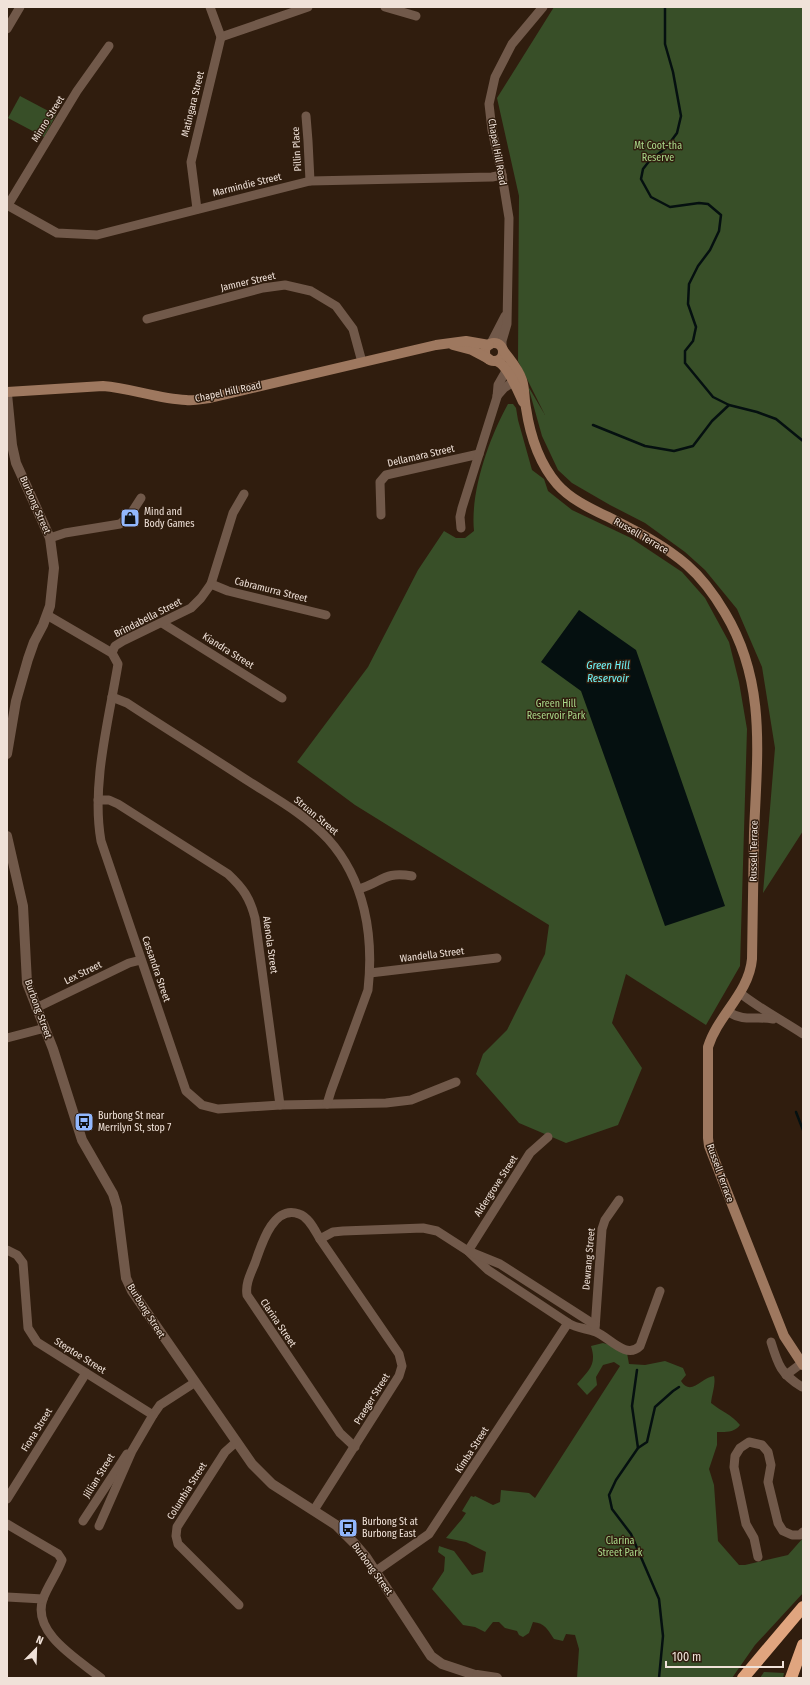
<svg xmlns="http://www.w3.org/2000/svg" width="810" height="1685" font-family="'Fira Sans Condensed',sans-serif">
	<style>
		.green { fill: #384f28 }
		.water { fill: #051010 }
		.lines { fill: none; stroke-linecap: round; stroke-linejoin: round }
		.stream { stroke: #051010; stroke-width: 2.5 }
		.minor { stroke: #71594a; stroke-width: 9 }
		.tertiary { stroke: #71594a; stroke-width: 10 }
		.secondary { stroke: #9e785f; stroke-width: 10 }
		.motorway { stroke: #e0a57f; stroke-width: 12 }
		.labels { text-anchor: middle; dominant-baseline: central; stroke-width: 3; stroke-linejoin: round; paint-order: stroke }
		.street-label { font-size: 10px; fill: #f0e2d9; stroke: #301d0e }
		.park-label { font-size: 10px; fill: #aada8b; stroke: #301d0e }
		.poi-label { font-size: 10px; fill: #f0e2d9; stroke: #301d0e; text-anchor: start }
		.water-label { font-size: 11px; font-style: italic; fill: #6ef4f8; stroke: #301d0e }
	</style>
	<rect width="100%" height="100%" fill="#301d0e"/>
	<g class="green">
		<path d="M554,7H803V831L763,893L775,748L762,667L737,609L705,570L685,552L645,523L610,505L572,483L558,470L542,436L528,386L545,415L518,361L519,196L497,98Z"/>
		<path d="M20,96L56,115L44,137L8,118Z"/>
		<path d="M508,404H513L516,408L518,420L532,470L544,479L548,491L572,510L631,538L682,572L705,598L729,642L739,682L747,729L740,966L706,1025L626,974L612,1023L642,1068L618,1125L566,1143L519,1123L476,1074L483,1054L507,1030L545,954L549,925L355,805L297,762L368,667L418,570L444,531L456,538H465L474,531C470,492 489,438 508,404Z"/>
		<path d="M603,1343L614,1346L627,1353L629,1364L645,1365L665,1361L683,1368L686,1375L681,1381C691,1397 702,1377 714,1376C716,1383 712,1394 711,1403C722,1412 731,1414 740,1425C734,1433 725,1432 717,1432V1445L709,1469L714,1485L718,1541L739,1565H745L788,1555L803,1538V1593L755,1645L732,1678H577L579,1649L575,1635L566,1634L563,1641L554,1639C548,1630 545,1623 533,1622L529,1633L523,1637L519,1635L517,1631L505,1628L499,1622H493L485,1632L475,1627L463,1625L432,1589L444,1571L445,1557L438,1552L439,1546L454,1551L472,1575L483,1572L486,1552L466,1542L446,1538L462,1519L466,1513L462,1511L471,1496L474,1497L475,1496L493,1505L500,1502L501,1490L529,1493L535,1498L620,1366L614,1362L603,1365L596,1377L597,1385L587,1395L577,1384C589,1370 597,1365 591,1346Z"/>
		<path d="M764,1672L784,1673L783,1678H760Z"/>
	</g>
	<path class="water" d="M579,610L636,650L725,906L665,926L581,691L541,662Z"/>
	<g class="lines">
		<g class="stream">
			<path d="M665,7V44L673,72L681,116L677,133L666,148L650,160L643,169L641,179L651,197L670,207L699,203L708,204L721,215L719,231L710,250L698,266L689,284L688,304L696,327L693,341L685,351V363L713,397L729,405"/>
			<path d="M593,425L645,446L674,451L693,446L712,421L729,405L757,412L776,419L803,441"/>
			<path d="M796,1112L803,1130"/>
			<path d="M637,1370L632,1406L638,1448L616,1480L609,1495L612,1509L631,1534L659,1599L663,1636L659,1678"/>
			<path d="M638,1448L647,1442L655,1407L673,1391L679,1387"/>
		</g>
		<g class="minor">
			<path d="M385,7L416,16"/>
			<path d="M7,29L20,7"/>
			<path d="M221,37L308,7"/>
			<path d="M306,116L308,141L310,181"/>
			<path d="M7,205L57,233L97,235L310,181L492,177L502,175"/>
			<path d="M8,205L77,91L109,46"/>
			<path d="M197,209L191,162L221,37L210,7"/>
			<path d="M147,319L263,288L285,285L311,291L336,306L353,329L362,362"/>
			<path d="M490,345L505,316"/>
			<path d="M502,348V341L507,324L509,218L502,175L492,130L489,104L495,77L512,44L543,7"/>
			<path d="M497,396L504,388L513,382"/>
			<path d="M381,515L380,482L386,475L479,454"/>
			<path d="M461,528L460,517L462,508L497,397L498,385L506,371"/>
			<path d="M50,538L65,533L120,524L130,515L141,498"/>
			<path d="M211,584L228,591L326,615"/>
			<path d="M47,615L112,653L118,664C109,719 91,785 101,841L186,1091L202,1105L218,1109L280,1105L386,1103L411,1100L456,1082"/>
			<path d="M162,623L282,698"/>
			<path d="M112,653L115,646L123,641L191,608L201,598L211,584L233,513L244,494"/>
			<path d="M112,697L127,703C165,728 204,752 242,777C271,796 304,813 328,839C365,880 374,936 368,990L331,1091L327,1104"/>
			<path d="M98,800H109L118,804L228,874C243,888 250,898 255,918L280,1105"/>
			<path d="M359,889C383,882 384,871 412,876"/>
			<path d="M370,973L497,958"/>
			<path d="M740,993C760,1009 782,1020 803,1034"/>
			<path d="M36,1008L129,963L141,960"/>
			<path d="M728,1012C745,1022 754,1016 773,1019"/>
			<path d="M7,1038L45,1028"/>
			<path d="M7,1250L17,1255L23,1263L28,1328L37,1342L153,1415L160,1405L194,1383"/>
			<path d="M468,1251L530,1153L548,1137"/>
			<path d="M470,1253L488,1270L568,1323C578,1329 586,1328 596,1332C609,1337 626,1360 640,1346L660,1291"/>
			<path d="M595,1329L602,1229L605,1220L619,1200"/>
			<path d="M771,1342C778,1365 781,1374 802,1387"/>
			<path d="M786,1375L802,1363"/>
			<path d="M235,1443L225,1452L177,1527L176,1536L178,1544L239,1605"/>
			<path d="M355,1447L340,1433L247,1295C245,1284 251,1273 255,1263C261,1246 273,1204 299,1214C309,1217 315,1231 320,1239L333,1232L343,1231L423,1228L437,1231L468,1251L500,1264L595,1325"/>
			<path d="M7,1499L86,1373"/>
			<path d="M314,1510L399,1376L402,1366L399,1354L320,1239"/>
			<path d="M83,1521L127,1454"/>
			<path d="M7,1524L58,1554L62,1560C57,1574 48,1585 43,1599C31,1633 79,1660 101,1678"/>
			<path d="M99,1526L132,1451L153,1415"/>
			<path d="M758,1557L754,1538L746,1524L734,1467L735,1456L740,1448L749,1442L762,1445L768,1452L771,1465L768,1482L778,1523L783,1531L792,1535H800L803,1532"/>
			<path d="M376,1571L429,1534L568,1323"/>
			<path d="M7,1597L43,1599"/>
		</g>
		<g class="tertiary">
			<path d="M7,394L12,445L16,463L50,538L54,568L50,606L43,625L34,642L28,659L16,701L7,754"/>
			<path d="M7,836L23,906L27,983L53,1049L82,1140L113,1194L117,1207L126,1278L132,1291L252,1464L272,1484L336,1525L354,1543L366,1557L431,1656L442,1664L484,1678"/>
			<path d="M477,1675L497,1678"/>
		</g>
		<g class="secondary">
			<circle cx="494" cy="352" r="9"/>
			<path d="M453,345L472,350L489,359"/>
			<path d="M503,350C510,360 518,368 522,380C525,389 524,399 526,408C530,435 539,463 557,484C572,501 594,510 614,520C640,533 665,546 687,565C702,578 715,596 725,613C767,683 757,755 754,833C753,875 753,917 752,959C749,993 718,1015 708,1047V1138L709,1146L784,1336L803,1365"/>
			<path d="M496,361C507,364 518,391 523,402"/>
			<path d="M7,392L103,386C131,388 158,399 186,400C194,401 202,399 210,398L436,345L466,341L489,345"/>
		</g>
		<g class="motorway">
			<path d="M743,1678L803,1607"/>
			<path d="M791,1678L803,1645"/>
		</g>
	</g>
	<defs>
		<g id="shop-square" transform="scale(1)"><rect x="-9" y="-9" width="18" height="18" rx="4" fill="#92b7fd" stroke="#301d0e"/><path d="M-5-2.5h2.3a2.7 3.5 0 0 1 5.4 0H5L5.5 6h-11ZM-1.5-2.5h3a1.5 2.3 0 0 0-3 0Z" fill="#111"/></g>
		<g id="bus-square" transform="scale(1)"><rect x="-9" y="-9" width="18" height="18" rx="4" fill="#92b7fd" stroke="#301d0e"/><path d="M-5-6H5V4H4V6H2V4H-2V6H-4V4H-5ZM-3.5-4V0h7V-4ZM-3.5 1.2v1.5H-2V1.2ZM2 1.2v1.5H3.5V1.2Z" fill="#111"/></g>
	</defs>
	<g fill-rule="evenodd">
		<use href="#shop-square" x="130" y="518"/>
		<use href="#bus-square" x="84" y="1122"/>
		<use href="#bus-square" x="348" y="1528"/>
	</g>
	<g class="labels">
		<g class="street-label">
			<text transform="translate(193 104) rotate(-76)">Matingara Street</text>
			<text transform="translate(48 119) rotate(-58)">Minno Street</text>
			<text transform="translate(297 149) rotate(-93)">Pillin Place</text>
			<text transform="translate(497 152) rotate(80)">Chapel Hill Road</text>
			<text transform="translate(247 185) rotate(-14)">Marmindie Street</text>
			<text transform="translate(248 282) rotate(-13)">Jamner Street</text>
			<text transform="translate(228 392) rotate(-12)">Chapel Hill Road</text>
			<text transform="translate(421 456) rotate(-13)">Dellamara Street</text>
			<text transform="translate(35 505) rotate(66)">Burbong Street</text>
			<text transform="translate(641 536) rotate(30)">Russell Terrace</text>
			<text transform="translate(271 590) rotate(14)">Cabramurra Street</text>
			<text transform="translate(148 618) rotate(-27)">Brindabella Street</text>
			<text transform="translate(228 651) rotate(32)">Kiandra Street</text>
			<text transform="translate(316 816) rotate(40)">Struan Street</text>
			<text transform="translate(754 851) rotate(-89)">Russell Terrace</text>
			<text transform="translate(270 945) rotate(82)">Alenola Street</text>
			<text transform="translate(432 955) rotate(-7)">Wandella Street</text>
			<text transform="translate(156 969) rotate(71)">Cassandra Street</text>
			<text transform="translate(83 973) rotate(-26)">Lex Street</text>
			<text transform="translate(38 1009) rotate(70)">Burbong Street</text>
			<text transform="translate(720 1173) rotate(70)">Russell Terrace</text>
			<text transform="translate(496 1186) rotate(-57)">Aldergrove Street</text>
			<text transform="translate(589 1259) rotate(-85)">Dewrang Street</text>
			<text transform="translate(146 1311) rotate(58)">Burbong Street</text>
			<text transform="translate(278 1323) rotate(56)">Clarina Street</text>
			<text transform="translate(80 1356) rotate(32)">Steptoe Street</text>
			<text transform="translate(372 1399) rotate(-58)">Praeger Street</text>
			<text transform="translate(37 1430) rotate(-58)">Fiona Street</text>
			<text transform="translate(472 1450) rotate(-57)">Kimba Street</text>
			<text transform="translate(99 1476) rotate(-58)">Jillian Street</text>
			<text transform="translate(187 1491) rotate(-58)">Columbia Street</text>
			<text transform="translate(372 1569) rotate(54)">Burbong Street</text>
		</g>
		<g class="park-label">
			<text x="658" y="146">Mt Coot-tha<tspan x="658" dy="12">Reserve</tspan></text>
			<text x="556" y="704">Green Hill<tspan x="556" dy="12">Reservoir Park</tspan></text>
			<text x="620" y="1541">Clarina<tspan x="620" dy="12">Street Park</tspan></text>
		</g>
		<g class="poi-label">
			<text x="144" y="512">Mind and<tspan x="144" dy="12">Body Games</tspan></text>
			<text x="98" y="1116">Burbong St near<tspan x="98" dy="12">Merrilyn St, stop 7</tspan></text>
			<text x="362" y="1522">Burbong St at<tspan x="362" dy="12">Burbong East</tspan></text>
		</g>
		<g class="water-label">
			<text x="608" y="665">Green Hill<tspan x="608" dy="13">Reservoir</tspan></text>
		</g>
	</g>
	<rect width="810" height="1685" fill="none" stroke="#f0e2d9" stroke-width="16"/>
	<g transform="translate(36 1649) rotate(23)" stroke="#301d0e" stroke-width="3" paint-order="stroke">
	<path d="M0-3L7 15L0 10L-7 15Z" fill="#f0e2d9"/>
	<text y="-6" font-size="11" font-weight="bold" text-anchor="middle" fill="#f0e2d9">N</text>
	</g>
	<path d="M666 1661v6h117v-6" fill="none" stroke="#f0e2d9" stroke-width="2"/>
	<text x="672" y="1661" font-size="12" fill="#f0e2d9" stroke="#301d0e" stroke-width="3" paint-order="stroke">100 m</text>
</svg>
